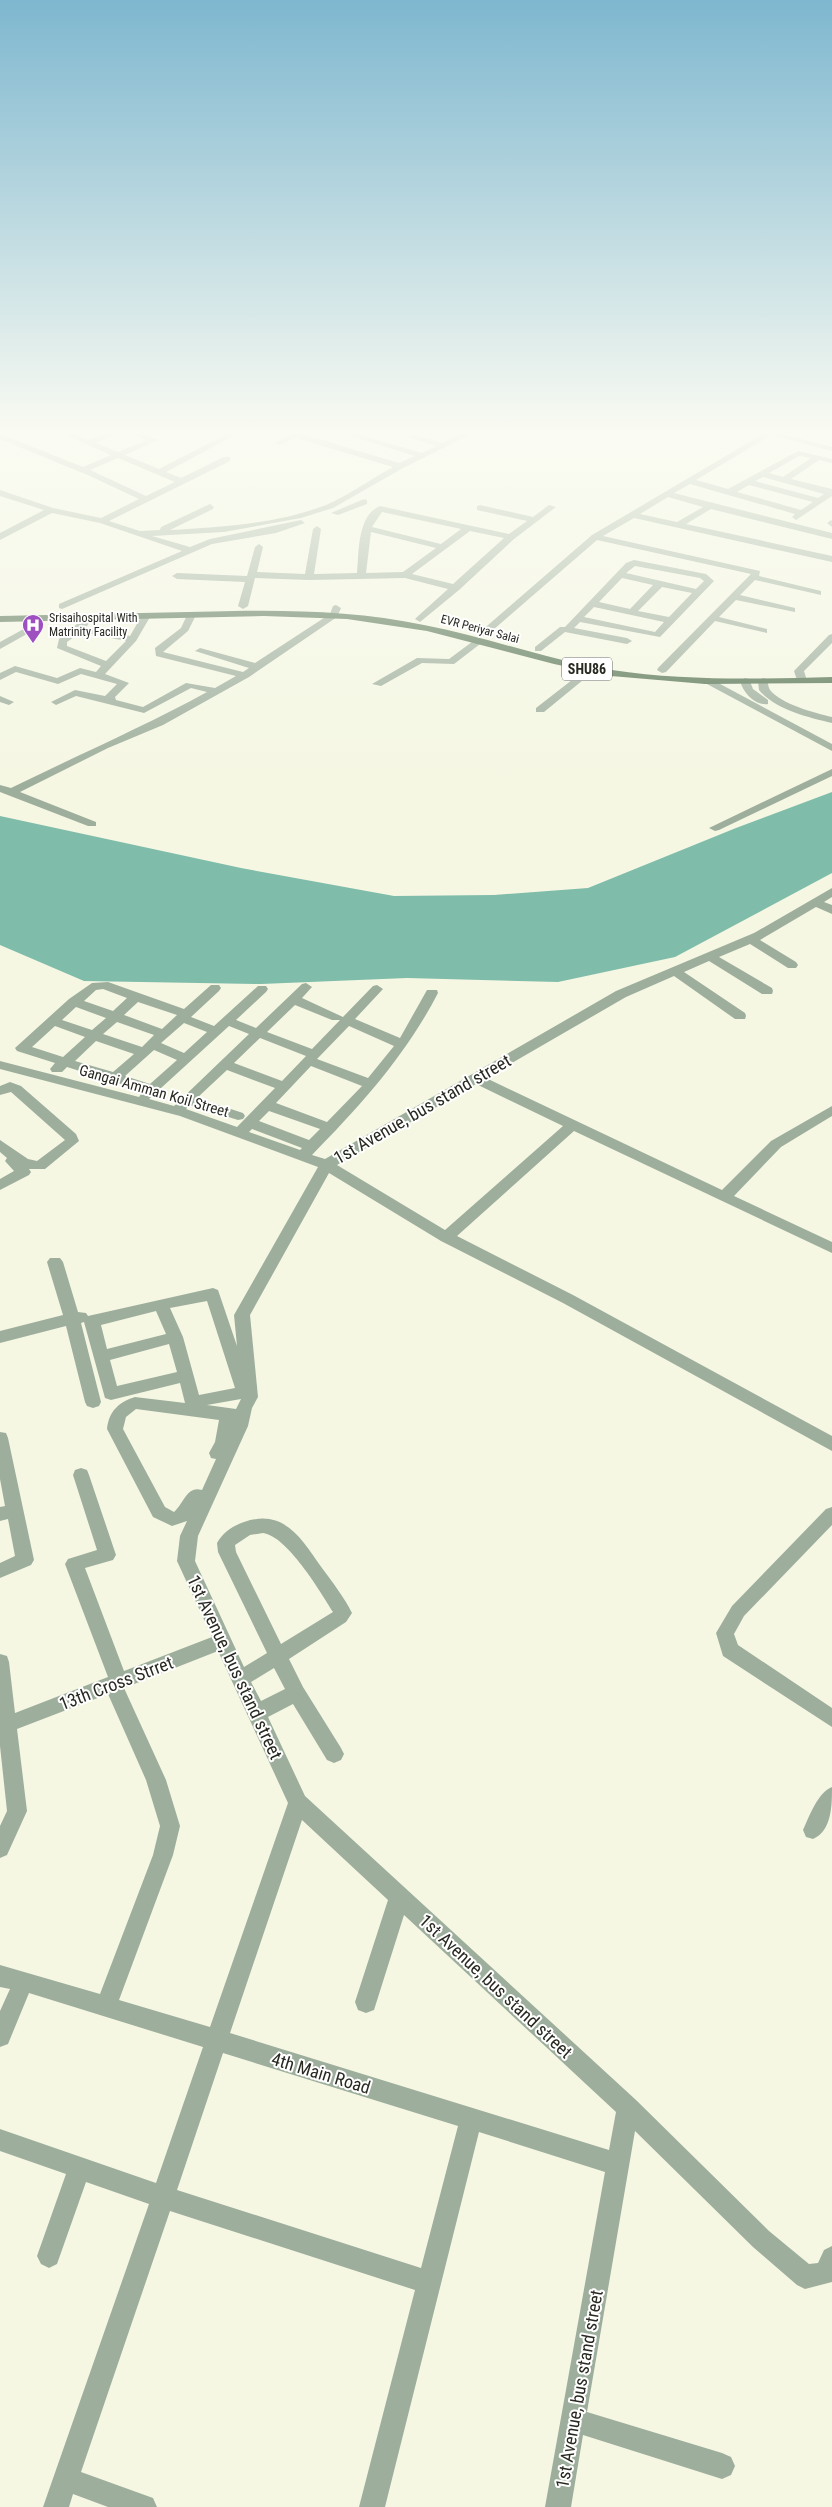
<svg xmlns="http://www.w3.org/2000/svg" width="832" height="2507" font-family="'Roboto Condensed',sans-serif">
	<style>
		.water { fill: #7fbcaa }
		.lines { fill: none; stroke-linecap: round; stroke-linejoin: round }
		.minor { fill: #9eae9d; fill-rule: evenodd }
		.major { fill: #567354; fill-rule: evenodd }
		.labels { text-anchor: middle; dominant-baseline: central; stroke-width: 4; stroke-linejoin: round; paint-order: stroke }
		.far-poi-label { font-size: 12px; fill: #282921; stroke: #fff; text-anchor: start }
		.far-street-label { font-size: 12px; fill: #282921; stroke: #fff }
		.shield { fill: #fff; stroke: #686964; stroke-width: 1 }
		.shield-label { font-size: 14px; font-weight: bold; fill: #282921 }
		.street-label { font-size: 15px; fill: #282921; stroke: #fff }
		.near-street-label { font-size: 18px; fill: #282921; stroke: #fff }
	</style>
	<rect width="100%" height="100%" fill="#f5f7e3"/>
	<path class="water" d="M832,792V873L675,957L558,982L407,978L261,984L84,981L0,945V816L241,868L394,896L494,895L588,888L736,828Z"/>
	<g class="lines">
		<g class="minor">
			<path d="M0,434L83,467L111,455L63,434H73L89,440L106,434H116L96,443L118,452L147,440L132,434H143L158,440L125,455L159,469L227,434H237L166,472L181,478L224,457H230V461L109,521L140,531L160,530L161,527L210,504L214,507L213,509L170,530C221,527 277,524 326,505C349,495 371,479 393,467L296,438L279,445L275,443L292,434H302L399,463L415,456L344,434H356L422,453L436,446L399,434H411L443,443L461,434H471L403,468L333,508L301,518L224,532L152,536L190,547L210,539L301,520L305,523L276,533L212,544L62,609L59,608V604L182,551L100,523L52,513L0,540V533L44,510L0,496V490L53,508L101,518L139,499L90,476L0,439ZM118,458L175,482L146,496L90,470Z"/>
			<path d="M255,434H265L258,437Z"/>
			<path d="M763,434H782L832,447V451L771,435L696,480L728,489L798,451L832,459V463L819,460L791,479L832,489V496L796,520L792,517L795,514L690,484L674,493L832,533V539L711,509L686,524L832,556V562L634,518L603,536L760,571L759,576L821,591V595L755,580L740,595L795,608V612L736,600L719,617L767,629V633L715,621L666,672L662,673L657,670L658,668L751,574L597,540L486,636H480V632L592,535ZM799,456L811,458L783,477L769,473ZM763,477L824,494L818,498L755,481ZM749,485L813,502L801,510L737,492ZM668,497L703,507L677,522L640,514Z"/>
			<path d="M364,499L367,500V504L338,515L331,513Z"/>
			<path d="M480,505L533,517L549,505L556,507L514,539L459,590L420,622L415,619L417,617L448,589L405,578L309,580L255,578L248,606L243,609L238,606L245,582L177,579L172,576L177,573L247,576L255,547L259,544L263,547L257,572L305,574L313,529L317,526L321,529L314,574L357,573C359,553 357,515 380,506L509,534L527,521L477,510V506ZM382,512L461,529L441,544L372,527ZM470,531L504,538L453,584L412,574ZM371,532L436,548L403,572L366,573Z"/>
			<path d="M831,520L832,521V527L827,523Z"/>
			<path d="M634,560L706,574L714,581L660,637L580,622L574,628L627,638L632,641L627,644L565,632L541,651H535V647L560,627H565L626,563ZM635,566L700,578L704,581L696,589L626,573ZM622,578L653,585L630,609L599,602ZM662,587L692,593L669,617L638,611ZM594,607L664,622L655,632L584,617Z"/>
			<path d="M336,605L341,608L337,617L249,677L163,725L108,748L20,792L96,822V826H88L0,792V785L11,788C76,756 143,727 207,692L191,688L144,713L76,696L56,705L51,702L75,690L105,696L117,684L81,674L58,684L16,672L0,680V673L15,666L57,678L80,668L96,672L101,666L57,648L59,639L83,619L91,621L86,627L130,636L142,615L150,617L136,641L105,674L129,683L115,697L116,700L143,707L186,683L215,688L236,676L156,656L155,648L181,628L188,613L196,615L188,631L163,652L243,672L249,668L195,651L200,648L255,663L330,614L333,606ZM81,632L126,641L106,661L67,646V642Z"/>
			<path d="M40,620L43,621V625L0,649V642Z"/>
			<path d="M832,634V643L804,671L807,681L798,683L794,671L829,635Z"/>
			<path d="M476,639L484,641L454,664L422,663L381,686L372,684L417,658L449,659Z"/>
			<path d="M590,666L595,669L594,671L544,712H536V708Z"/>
			<path d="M709,678L832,744V751L705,683V679Z"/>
			<path d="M745,678L749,679L753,689L768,700V704C755,706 743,692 740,681Z"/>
			<path d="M763,678L767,679C768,682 768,687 770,690C781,704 815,713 832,717V723C807,717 776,710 759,690L758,681Z"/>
			<path d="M0,696L14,702L9,705L0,702Z"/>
			<path d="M832,769V776L719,830L715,831L709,828Z"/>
			<path d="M832,888V897L824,902L832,905V914L816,907L760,940L796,962L798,965L796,968H788L750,944L719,957L772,988L773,991L772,994H762L709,961L684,972L745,1013L746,1016L745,1019H735L674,976L626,997L486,1078L722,1190L771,1141L832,1106V1116L781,1147L734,1196L832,1242V1253L574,1131L457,1236L573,1295L832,1436V1451L563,1303L441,1241L329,1173L250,1315L258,1397L252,1408L248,1426L198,1536L195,1561L244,1667L267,1653L218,1552L217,1543C223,1532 233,1526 244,1522C285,1508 302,1540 322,1568C333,1583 344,1597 352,1613L346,1622L289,1659L303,1687L341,1748L344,1754L341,1760L334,1763L327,1760L293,1704L268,1717L305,1796L636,2100L769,2231L809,2264L818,2263L824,2250L832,2246V2282L805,2289L797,2285L753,2247L635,2131L587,2412L722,2453L731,2457L735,2466L731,2475L722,2479L583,2435L571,2507H545L605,2172L479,2132L385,2507H359L415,2290L170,2211L81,2472L153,2498L157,2507H108L73,2494L69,2507H43L149,2204L86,2182L57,2264L49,2268L41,2264L37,2256L66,2174L0,2151V2129L156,2183L203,2047L29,1993L8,2044L0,2047V2011L10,1989L0,1987V1965L100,1994L153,1855L160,1826L146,1780L108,1694L17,1729L27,1811L7,1855L0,1858V1826L7,1811L0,1746V1654L7,1656L9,1662L15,1713L108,1677L65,1564L68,1559L97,1550L73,1475L75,1470L81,1468L87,1470L89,1475L116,1555L113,1560L85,1568L124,1671L212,1637L177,1561L180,1536L187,1521L172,1526L153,1517L107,1429C109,1411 119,1402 135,1397L185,1403L180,1383L111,1400L105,1398L84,1322L81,1323L101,1402L99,1406L93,1408L87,1406L85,1402L66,1326L0,1343V1331L63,1315L47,1262L50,1258H60L63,1262L78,1312L86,1313L88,1316L213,1288L218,1290L237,1346L234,1315L318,1167L180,1116L0,1069V1061L139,1097L143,1091L67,1067L62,1072H52L50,1069L55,1063L17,1051L15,1048L69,999L92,983L108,982L184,1009L211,985H219L221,988L219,991L191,1017L214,1026L258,986H266L268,989L266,992L236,1020L256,1028L302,984L306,983L312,987L302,998L343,1017L373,986L377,985L383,989L355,1019L400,1038L427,990H437L438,993C406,1055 361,1105 312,1155L325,1159L616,991L754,933ZM103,989L127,998L113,1011L84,1001L96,990ZM138,1002L177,1015L162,1029L124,1015ZM295,1005L332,1020H340L312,1049L267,1032ZM76,1007L106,1018L92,1030L62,1020ZM117,1022L154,1035L142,1047L103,1034ZM184,1023L207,1032L184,1053L161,1043ZM55,1026L85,1037L63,1057L32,1047ZM229,1026L249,1034L174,1106L149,1099ZM349,1026L394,1046L368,1078L317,1059ZM260,1038L306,1056L282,1081L234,1063ZM96,1041L134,1054L113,1072L75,1061ZM154,1050L177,1060L150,1084L125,1076ZM311,1066L362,1086L327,1122L276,1103ZM227,1070L275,1088L237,1127L186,1109L190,1105L238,1120L243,1119L245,1116L243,1113L197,1098ZM476,1084L563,1126L445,1230L337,1165ZM269,1111L320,1129L309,1140L259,1121ZM252,1129L302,1148L300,1150L249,1132ZM207,1301L235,1388L199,1395L183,1337L170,1308ZM156,1311L166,1334L107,1349L101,1325ZM169,1344L177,1372L117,1386L110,1360ZM241,1399L236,1409L207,1405ZM136,1409L219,1420L215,1442L209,1453L211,1458L216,1459L202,1490C187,1485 184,1503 174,1512L165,1507L123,1429L126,1417ZM263,1533C287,1536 320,1591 333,1612L281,1644L236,1552L235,1545L250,1535ZM218,1651L288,1803L210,2027L119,2000L173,1855L180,1826L166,1780L124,1688ZM274,1668L285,1689L261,1701L251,1682ZM302,1820L388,1900L355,2002L358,2010L366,2013L374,2010L404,1915L616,2112L609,2150L230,2033ZM223,2053L458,2126L421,2268L177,2190Z"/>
			<path d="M10,1082L21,1086L76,1134L79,1141L45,1169H29L31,1172L29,1175L0,1190V1179L14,1171L5,1161L7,1158L0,1152V1140L28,1159L37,1161L65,1140L11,1092L0,1095V1086Z"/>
			<path d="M0,1432L6,1433L8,1438L34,1560L31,1565L0,1578V1563L15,1556L8,1519L0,1521V1507L5,1506L0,1479Z"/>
			<path d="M832,1507V1525L744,1616L734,1634L738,1645L832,1708V1727L723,1656L716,1633L732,1606L826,1509Z"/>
			<path d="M832,1787C832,1805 832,1831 813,1839L806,1837L803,1830C809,1817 818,1792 832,1787Z"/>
		</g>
		<path class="major" d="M235,611C299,610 362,612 424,625C487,637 548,660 612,670C685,681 759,679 832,677V683L705,684L611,676L554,664L427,631L347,619L264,616L0,622V616Z"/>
	</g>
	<linearGradient id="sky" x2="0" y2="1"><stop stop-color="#7eb7cf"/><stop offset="0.55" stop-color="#fafbf2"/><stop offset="1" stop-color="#fafbf2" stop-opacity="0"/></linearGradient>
	<rect width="832" height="785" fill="url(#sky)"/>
	<defs>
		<g id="hospital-pin" transform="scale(1.125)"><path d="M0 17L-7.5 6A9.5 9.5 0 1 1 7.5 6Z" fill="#9e50c1" stroke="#fff"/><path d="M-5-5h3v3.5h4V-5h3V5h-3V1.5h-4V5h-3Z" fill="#fff"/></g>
	</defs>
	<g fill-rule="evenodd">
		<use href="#hospital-pin" x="33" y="625"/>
	</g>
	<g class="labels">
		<g class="far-poi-label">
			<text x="49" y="618">Srisaihospital With<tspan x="49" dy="14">Matrinity Facility</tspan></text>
		</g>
		<g class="far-street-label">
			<text transform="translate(480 629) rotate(15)">EVR Periyar Salai</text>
		</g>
		<rect class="shield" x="562" y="657.5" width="50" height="23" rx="4"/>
		<g class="shield-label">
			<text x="587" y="669">SHU86</text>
		</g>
		<g class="street-label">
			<text transform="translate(154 1091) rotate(16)">Gangai Amman Koil Street</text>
		</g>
		<g class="near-street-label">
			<text transform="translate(422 1109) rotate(-30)">1st Avenue, bus stand street</text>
			<text transform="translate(235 1667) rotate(65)">1st Avenue, bus stand street</text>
			<text transform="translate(116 1683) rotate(-21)">13th Cross Strret</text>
			<text transform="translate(496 1986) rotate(43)">1st Avenue, bus stand street</text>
			<text transform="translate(321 2073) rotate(17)">4th Main Road</text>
			<text transform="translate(579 2389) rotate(-80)">1st Avenue, bus stand street</text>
		</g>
	</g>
</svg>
